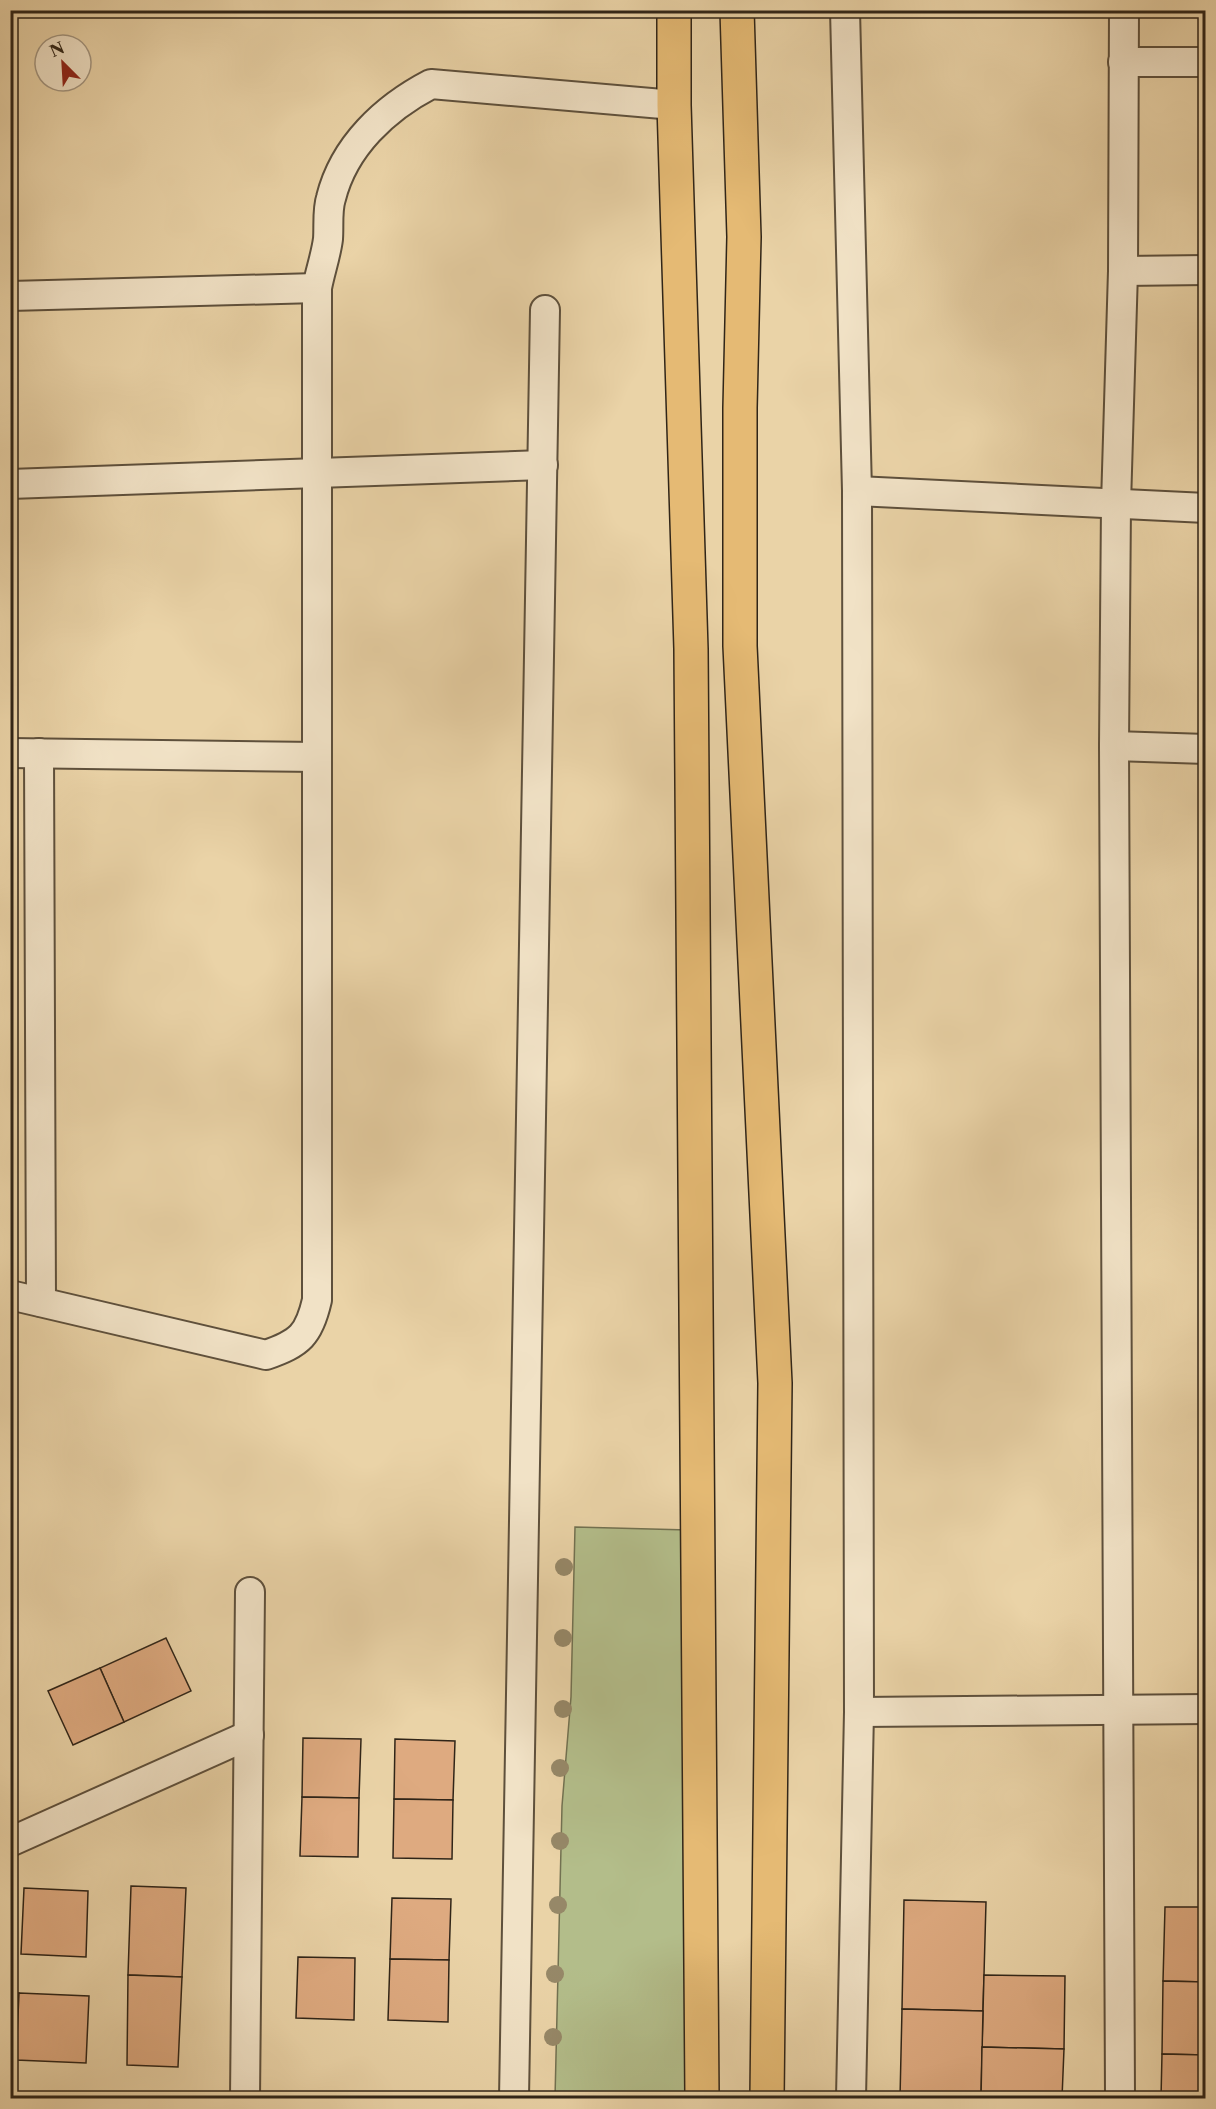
<svg xmlns="http://www.w3.org/2000/svg" width="1216" height="2109" font-family="'Libre Caslon Text',serif">
	<style>
		.green { fill: #b3bd8a; stroke: #727151; stroke-width: 1.5 }
		.building { fill: #deaa80; stroke: #302518; stroke-width: 1.5 }
		.lines { fill: none; stroke-linecap: round; stroke-linejoin: round }
		.minor-casing { stroke: #5e503c; stroke-width: 32 }
		.trunk-casing { stroke: #302518; stroke-width: 36 }
		.minor { stroke: #f1e2c6; stroke-width: 28 }
		.trunk { stroke: #e5ba74; stroke-width: 33 }
		.tree { fill: #968868 }
	</style>
	<rect width="100%" height="100%" fill="#ead3a7"/>
	<filter id="stains"><feTurbulence type="fractalNoise" baseFrequency=".00333" numOctaves="4"/><feColorMatrix values="0 0 0 0 .2 0 0 0 0 .09 0 0 0 0 .02 0 0 0 .5 -.17"/></filter>
	<radialGradient id="worn" r=".72"><stop offset=".6" stop-color="#630" stop-opacity="0"/><stop offset="1" stop-color="#630" stop-opacity=".3"/></radialGradient>
	<path class="green" d="M575,1527L688,1530V2098H555L562,1806L571,1697Z"/>
	<g class="building">
		<path d="M166,1638L191,1691L124,1722L100,1668Z"/>
		<path d="M100,1668L124,1722L73,1745L48,1691Z"/>
		<path d="M303,1738L361,1739L359,1798L302,1797Z"/>
		<path d="M395,1739L455,1741L453,1800L394,1799Z"/>
		<path d="M302,1797L359,1798L358,1857L300,1856Z"/>
		<path d="M394,1799L453,1800L452,1859L393,1858Z"/>
		<path d="M131,1886L186,1888L182,1977L128,1975Z"/>
		<path d="M24,1888L88,1891L86,1957L21,1954Z"/>
		<path d="M392,1898L451,1899L449,1960L390,1959Z"/>
		<path d="M904,1900L986,1902L983,2011L902,2009Z"/>
		<path d="M1165,1907H1206V1982L1163,1981Z"/>
		<path d="M298,1957L355,1958L354,2020L296,2018Z"/>
		<path d="M390,1959L449,1960L448,2022L388,2020Z"/>
		<path d="M128,1975L182,1977L178,2067L127,2065Z"/>
		<path d="M984,1975L1065,1976L1064,2049L982,2047Z"/>
		<path d="M1163,1981L1206,1982V2055L1162,2054Z"/>
		<path d="M10,1993H19L16,2060H10Z"/>
		<path d="M19,1993L89,1996L86,2063L16,2060Z"/>
		<path d="M902,2009L983,2011L981,2098H900Z"/>
		<path d="M982,2047L1064,2049L1062,2098H981Z"/>
		<path d="M1162,2054L1206,2055V2098H1161Z"/>
	</g>
	<g class="lines">
		<g class="minor-casing">
			<g id="minor">
				<path d="M845,10L857,491L859,1712L851,2098"/>
				<path d="M1123,62H1206"/>
				<path d="M1123,271L1206,270"/>
				<path d="M10,296L317,288"/>
				<path d="M10,484L543,465"/>
				<path d="M857,491L1206,508"/>
				<path d="M1114,746L1206,749"/>
				<path d="M10,753L317,757"/>
				<path d="M39,753L41,1302"/>
				<path d="M10,1295L266,1355C300,1343 309,1335 317,1300V288C320,272 326,255 328,239C329,226 327,210 331,198C344,146 385,108 431,84L674,105"/>
				<path d="M859,1712L1206,1709"/>
				<path d="M10,1842L249,1735"/>
				<path d="M245,2098L250,1592"/>
				<path d="M514,2098L545,310"/>
				<path d="M1120,2098L1114,746L1116,504L1123,271L1124,10"/>
			</g>
		</g>
		<g class="trunk-casing">
			<g id="trunk">
				<path d="M674,10V105L691,649L702,2098"/>
				<path d="M737,10L744,237L740,408V646L775,1383L767,2098"/>
			</g>
		</g>
		<use href="#minor" class="minor"/>
		<use href="#trunk" class="trunk"/>
	</g>
	<g class="tree">
		<circle cx="564" cy="1567" r="9"/>
		<circle cx="563" cy="1638" r="9"/>
		<circle cx="563" cy="1709" r="9"/>
		<circle cx="560" cy="1768" r="9"/>
		<circle cx="560" cy="1841" r="9"/>
		<circle cx="558" cy="1905" r="9"/>
		<circle cx="555" cy="1974" r="9"/>
		<circle cx="553" cy="2037" r="9"/>
	</g>
	<rect width="1216" height="2109" fill="none" stroke="#ead3a7" stroke-width="36"/>
	<rect x="12" y="12" width="1192" height="2085" fill="none" stroke="#302518" stroke-width="3"/>
	<rect x="18" y="18" width="1180" height="2073" fill="none" stroke="#302518" stroke-width="1.5"/>
	<g transform="translate(63 63) rotate(336)"><circle r="28" fill="#f1e2c6" stroke="#a49680" stroke-width="1.5"/>
	<path d="M0-4.5L10 22L0 15L-10 22Z" fill="#8f2418"/>
	<text y="-9" font-size="16" font-weight="bold" text-anchor="middle" fill="#302518">N</text>
	</g>
	<rect width="100%" height="100%" filter="url(#stains)"/>
	<rect width="100%" height="100%" fill="url(#worn)"/>
</svg>
